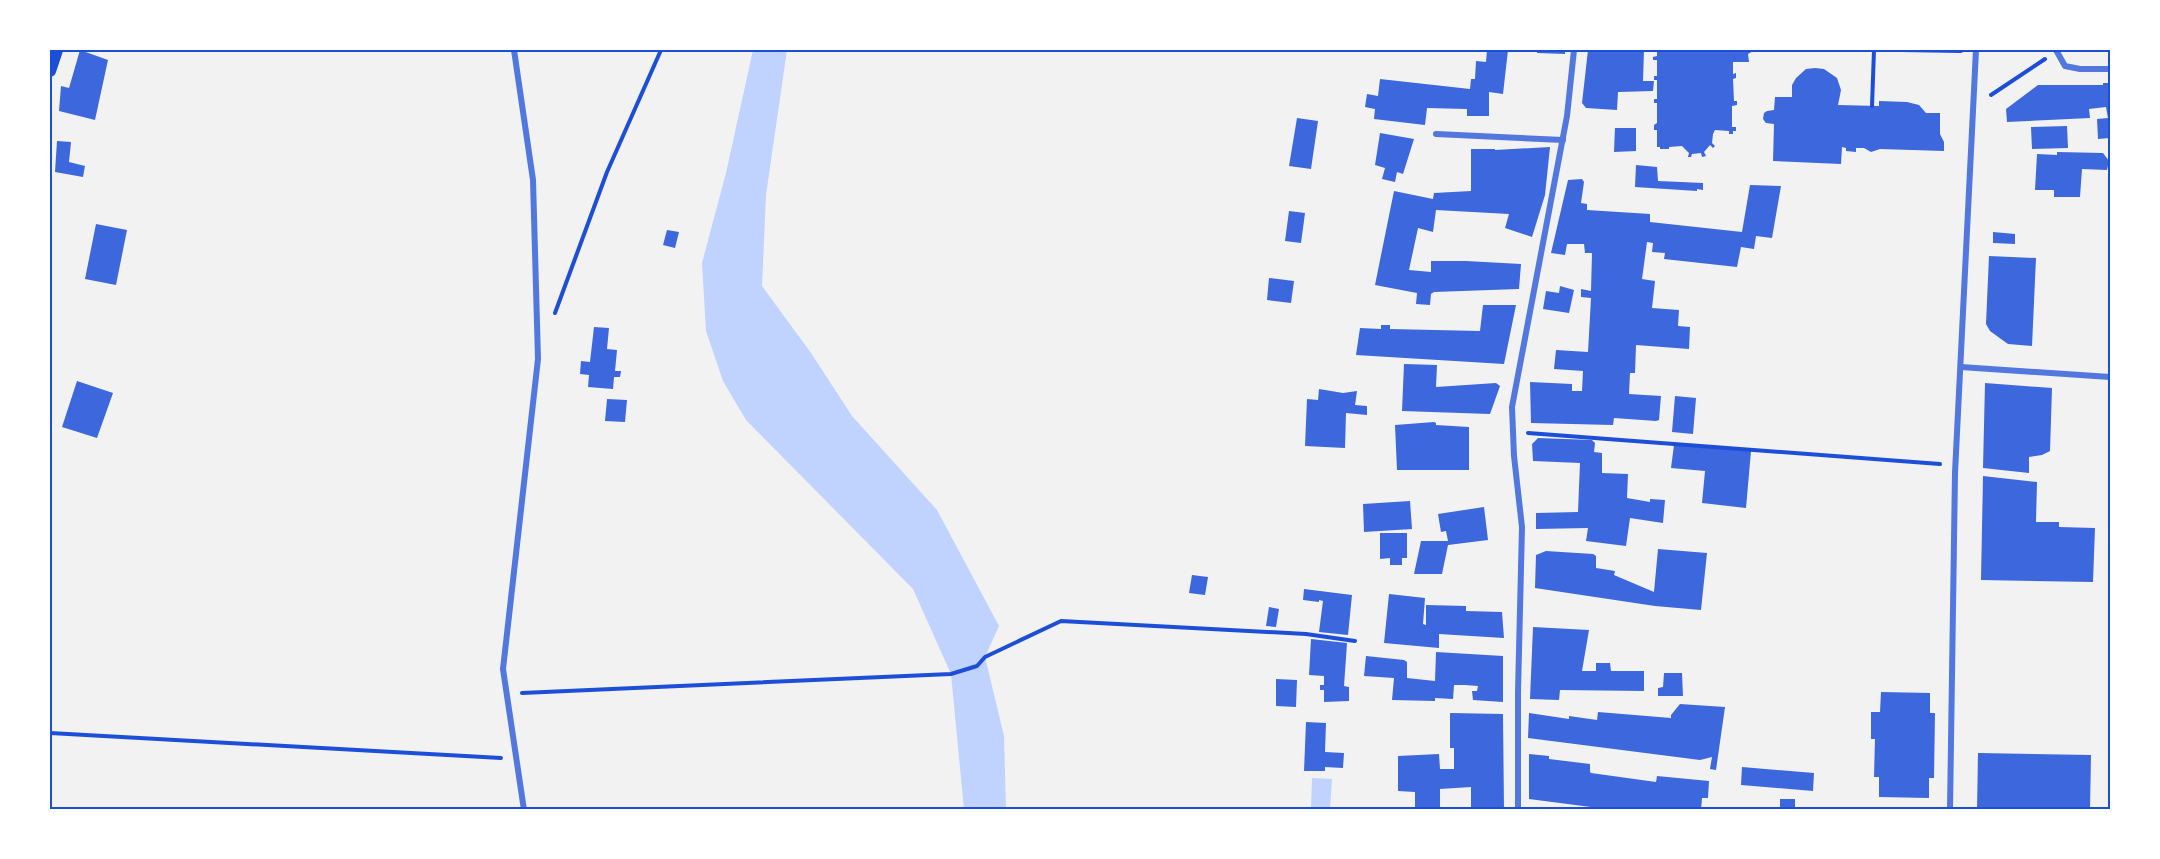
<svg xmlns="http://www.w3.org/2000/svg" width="2160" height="859" font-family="'DM Sans',sans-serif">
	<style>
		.water { fill: #bfd3fe }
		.building { fill: #3d67dc }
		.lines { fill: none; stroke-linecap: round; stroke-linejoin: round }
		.path { stroke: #1d4ed8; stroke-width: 4 }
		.minor { stroke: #5277de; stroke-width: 6 }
		.secondary { stroke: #1d4ed8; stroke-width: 12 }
		.neatline { fill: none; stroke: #1d4ed8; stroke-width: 2 }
	</style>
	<rect width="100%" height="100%" fill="#f2f2f2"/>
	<g class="water">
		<path d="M753,50H787L766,195L762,286L811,353L852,416L937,510L999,626L985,657L1004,736L1006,809H964L951,674L913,589L746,420L723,381L706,331L702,263L726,173Z"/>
		<path d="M1312,778L1332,779L1330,809H1311Z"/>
	</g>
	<g class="building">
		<path d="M80,50L108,60L95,120L59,111L61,86L69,88Z"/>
		<path d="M1487,50H1508L1503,94L1489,92V116H1467V109L1427,108L1425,125L1374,119L1375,109L1365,107L1367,94L1378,96L1380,79L1470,89L1471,79H1475L1476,61L1486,62Z"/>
		<path d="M1537,50H1565V54L1537,53Z"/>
		<path d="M1588,50H1644L1643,81H1654L1653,91L1618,92L1617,110L1586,108L1582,103Z"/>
		<path d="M1657,50H1755L1748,54L1749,62H1733V74L1736,73V78L1733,79L1734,101H1737V105L1732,106V127H1736V131H1733V134H1729V131L1715,130L1713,134L1712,143L1715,146L1713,148L1710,145L1704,152L1706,156L1702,157L1701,153L1692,154L1691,157H1688L1689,153L1682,146L1669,147V149H1660V147H1657V130H1654V125L1657,123V103H1654V99H1657V80H1654V76H1657V60H1653V57L1657,56Z"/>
		<path d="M1815,68L1824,69L1837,78L1841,90L1838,105L1879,106V101L1907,102L1919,105L1926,113H1940V134L1944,142V151L1880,149L1871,152L1864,148H1856V152L1846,151V148L1842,147L1841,164L1773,161L1774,124L1766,123L1763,119L1764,113L1767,111L1774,110L1775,97H1792V85L1796,78L1806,69Z"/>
		<path d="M2103,83H2110V138L2098,139L2097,119L2108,118L2106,107L2089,109L2090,118L2007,122L2006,109L2038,85H2103Z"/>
		<path d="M1297,118L1318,121L1311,169L1289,166Z"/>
		<path d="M2067,126L2068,148L2032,149L2031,127Z"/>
		<path d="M1615,128H1636V151L1614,152Z"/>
		<path d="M1380,133L1414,139L1403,174L1397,172L1395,182L1382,179L1385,168L1375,165Z"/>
		<path d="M57,141L71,142L69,162L85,166L83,177L55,172Z"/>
		<path d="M1550,147L1545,195L1532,237L1505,228L1509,214L1436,210L1433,232L1418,228L1409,270L1431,272V261H1466L1521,264L1519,289L1434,292L1431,294L1430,305L1416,304L1417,293L1375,285L1394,191L1433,199L1434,193L1471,191V149H1495V150Z"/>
		<path d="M2057,152L2103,153L2109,161L2107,170L2082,169L2080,197H2054V190H2035L2037,154L2057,155Z"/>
		<path d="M1636,165L1657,167L1658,181L1703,183V190L1697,189V191L1635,187Z"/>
		<path d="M1582,179L1584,182L1581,203L1587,204V210L1650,214V222L1742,232L1750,185L1781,186L1772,238L1756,236L1754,249L1741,247L1737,267L1664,259L1665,253L1652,252L1653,243L1647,242L1642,279L1655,281L1652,308L1679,310L1678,326L1690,327L1689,349L1636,345L1635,373H1630L1629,394L1661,396L1659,420L1656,421L1614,418L1613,425L1531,423L1530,382L1572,384V391H1582L1583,371L1554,369L1556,350L1588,352L1591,298L1581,297V289L1591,291L1592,253H1585L1584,244H1567L1565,255L1551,253L1568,180Z"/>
		<path d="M1289,211L1305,213L1301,243L1285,241Z"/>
		<path d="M96,224L127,230L116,285L85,279Z"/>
		<path d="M667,230L679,232L675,248L663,245Z"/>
		<path d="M1993,232L2015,234V244L1993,243Z"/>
		<path d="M1989,256L2036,258L2032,346L2008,344L1990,331L1986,324Z"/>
		<path d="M1269,278L1294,281L1291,303L1267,300Z"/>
		<path d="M1560,286L1574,290L1569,313L1543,309L1546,291L1559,293Z"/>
		<path d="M1483,305H1516L1504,364L1356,355L1360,328L1381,329V325H1390V329L1480,331Z"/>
		<path d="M594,327L609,328L607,349L617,350L615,371H621L620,377H614L613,389L588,387L589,375L580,374L581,361L590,362Z"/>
		<path d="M1404,364L1437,365L1436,387L1496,383L1500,386L1490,414L1402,411Z"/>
		<path d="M77,381L113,393L97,438L62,427Z"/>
		<path d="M1985,383L2052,388L2050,451L2042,455L2029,457V473L1983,468Z"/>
		<path d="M1319,389L1343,393L1357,391L1355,405L1367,406V415L1346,413L1345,448L1305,446L1307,399L1318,400Z"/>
		<path d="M1675,396L1696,398L1693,434L1672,432Z"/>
		<path d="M607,399L627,400L625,422L605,421Z"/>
		<path d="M1434,422L1436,423V425L1469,427V470H1397L1395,425Z"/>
		<path d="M1538,438L1592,440L1595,443L1594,452L1602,453V473L1628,474L1627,498L1650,502V499L1665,500L1663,523L1630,518L1626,546L1586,541L1588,528L1536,529V513L1578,512L1580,463L1533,461L1532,444Z"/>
		<path d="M1674,445L1751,451L1746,508L1702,503L1705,471L1671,468Z"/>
		<path d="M1983,476L2037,482L2036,522H2059V527L2095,528L2093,582L1981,580Z"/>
		<path d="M1410,501L1412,529L1364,532L1363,504Z"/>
		<path d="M1484,507L1488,540L1448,545L1442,574H1414L1421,541H1448L1446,531L1441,532L1438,514Z"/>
		<path d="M1380,533H1407V558H1402V565H1390V558L1380,559Z"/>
		<path d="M1658,549L1707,553L1701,610L1655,606L1535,588L1536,555L1546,551L1593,554L1596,556V568L1615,571L1614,575L1654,592Z"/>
		<path d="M1192,575L1208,577L1205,595L1189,593Z"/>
		<path d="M1304,589L1352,595L1348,635L1319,632L1323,601L1319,600V602L1303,600Z"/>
		<path d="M1389,594L1425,598L1423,624L1426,625V605L1466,606V611L1502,612L1504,638L1439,634V648L1384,643Z"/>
		<path d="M1269,607L1279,609L1276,627L1266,626Z"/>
		<path d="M1533,627L1589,630L1582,671H1596V663H1610L1611,671H1644V691L1560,690L1559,700L1530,699Z"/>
		<path d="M1311,639L1347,643L1344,686L1349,687V701L1324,702V690H1320V685H1324V676L1309,675Z"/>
		<path d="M1436,652L1503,656V702L1473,700L1472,691H1477L1478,686L1465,685H1454L1453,699L1435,698V701L1392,700L1394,678L1364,676L1366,656L1404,660L1407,662V678L1435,681Z"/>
		<path d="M1664,673H1682L1683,696H1658V688L1663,687Z"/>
		<path d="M1276,679L1297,680L1296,707L1276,706Z"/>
		<path d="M1881,692L1930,693V713H1935L1934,778H1929V798L1879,797V777H1874L1875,739H1871V712H1880Z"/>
		<path d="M1680,704L1725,707L1716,770L1710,769L1712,757L1700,760L1528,738L1529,713L1569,719V716L1597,720L1598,712L1671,718V715Z"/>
		<path d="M1450,713L1503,714L1504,810H1471V787L1440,789V810H1415V792L1398,791V756L1439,754L1440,769H1454V748H1450Z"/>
		<path d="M1306,722L1326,723L1325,752L1344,753L1343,768L1325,767V771H1304Z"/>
		<path d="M1978,753L2091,755L2090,810H1977Z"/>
		<path d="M1529,754L1549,756V759L1590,764V772L1591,773L1656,782L1657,776L1709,781L1708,798H1702L1701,810H1614L1529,799Z"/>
		<path d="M1742,767L1814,773L1813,791L1741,785Z"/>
		<rect x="1780" y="799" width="15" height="11"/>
	</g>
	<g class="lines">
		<g class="path">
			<path d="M1901,50L1961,51"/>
			<path d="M1991,95L2045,59"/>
			<path d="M1872,106L1874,50"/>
			<path d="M555,313L607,172L661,50"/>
			<path d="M1528,433L1940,464"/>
			<path d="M522,693L951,674L977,666L985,657L1061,621L1306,634L1355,641"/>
			<path d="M50,733L501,758"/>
		</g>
		<g class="minor">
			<path d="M514,50L533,180L538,359L503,669L524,810"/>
			<path d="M2056,50L2065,66L2080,69H2110"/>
			<path d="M1436,134L1563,140"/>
			<path d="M1961,367L2110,377"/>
			<path d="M1518,810V692L1522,527L1514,456L1512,407L1567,116L1574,50"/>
			<path d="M1950,810L1955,473L1976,50"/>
		</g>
		<path class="secondary" d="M50,71L57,50"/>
	</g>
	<rect width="2160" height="859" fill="none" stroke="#ffffff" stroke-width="102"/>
	<rect x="51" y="51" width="2058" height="757" class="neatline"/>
</svg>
